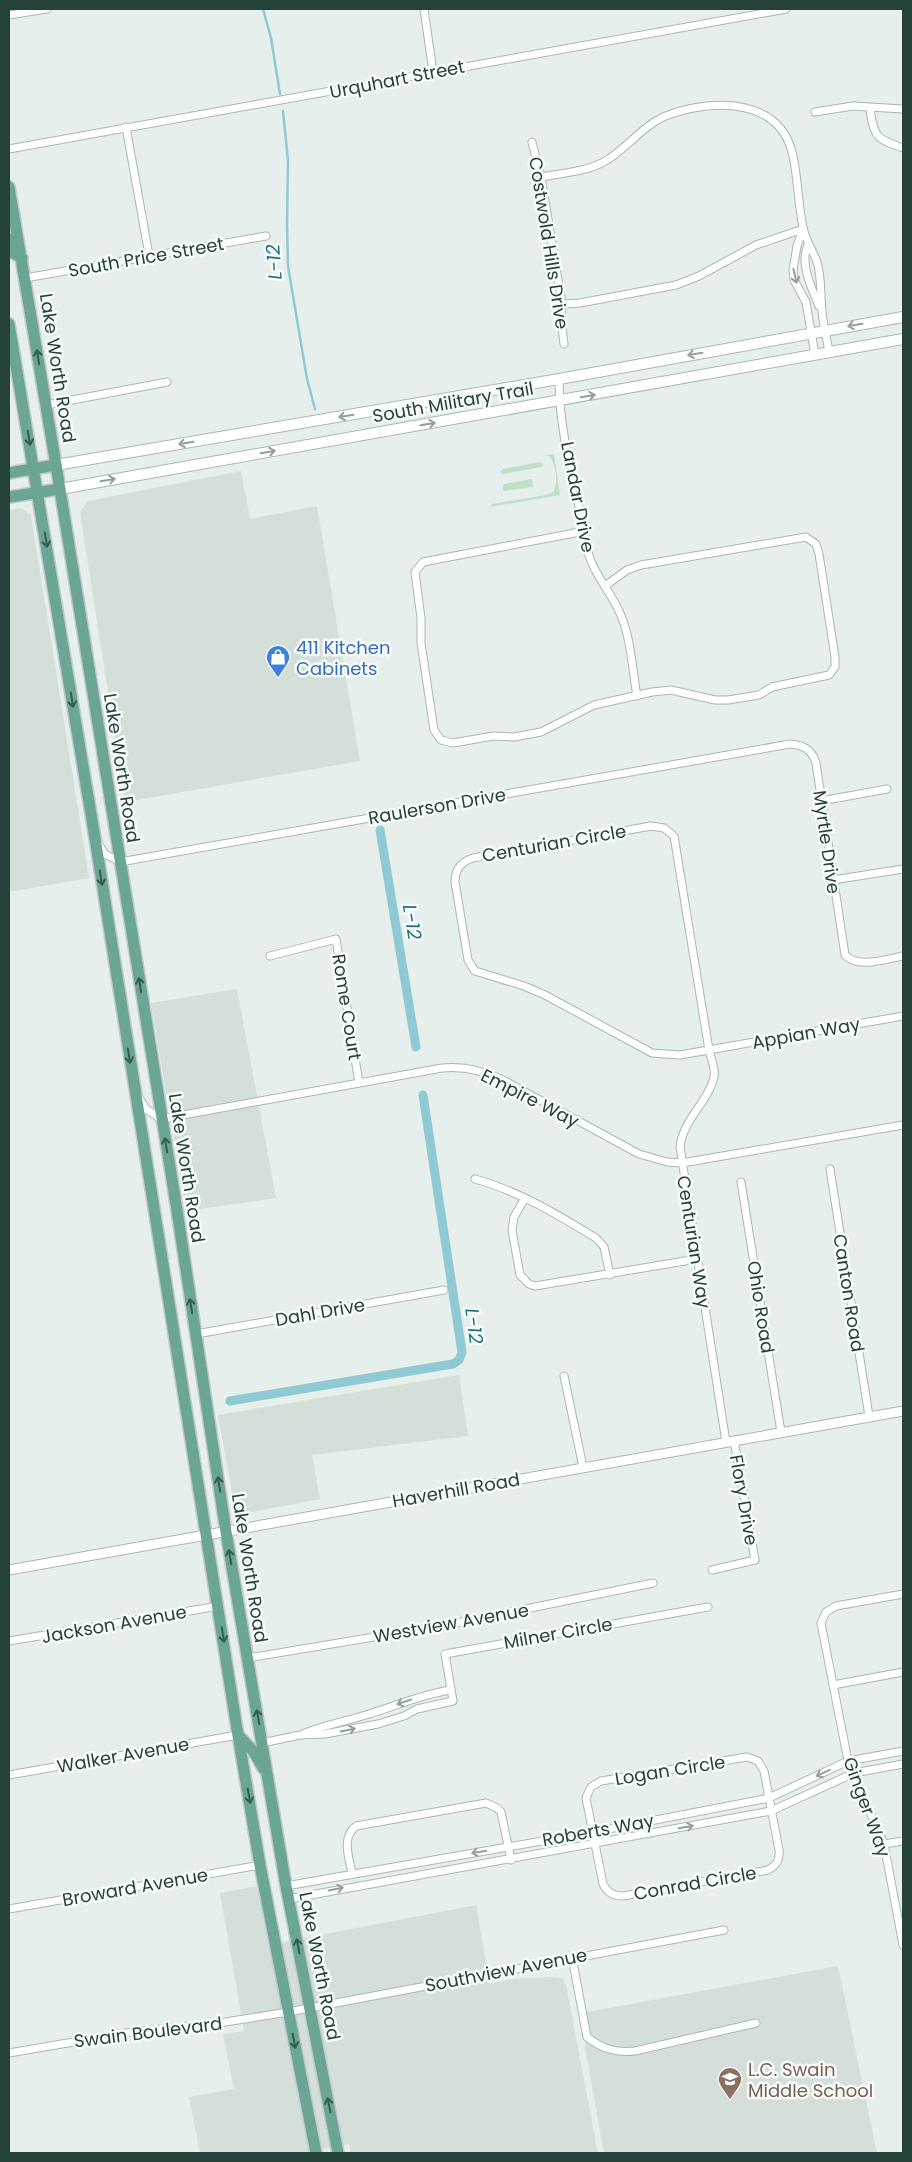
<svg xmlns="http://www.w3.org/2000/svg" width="912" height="2162" font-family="Poppins,sans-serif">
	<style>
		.built { fill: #d4dfda }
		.green { fill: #bfe0c8 }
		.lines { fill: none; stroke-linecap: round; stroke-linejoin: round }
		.stream { stroke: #8ec9d4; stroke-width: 2.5 }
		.canal { stroke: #8ec9d4; stroke-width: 9 }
		.minor-casing { stroke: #a8b8b2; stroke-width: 9 }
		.tertiary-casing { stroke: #a8b8b2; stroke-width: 11 }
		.secondary-casing { stroke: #a4bbb3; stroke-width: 12 }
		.primary-casing { stroke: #c2cac8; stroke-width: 14 }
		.minor { stroke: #fff; stroke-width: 7 }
		.tertiary { stroke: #fff; stroke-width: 9 }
		.secondary { stroke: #fff; stroke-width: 10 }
		.primary { stroke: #6aa596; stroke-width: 11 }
		.oneway { stroke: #92a09c }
		.oneway2 { stroke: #365b51 }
		.labels { text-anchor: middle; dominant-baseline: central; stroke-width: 5; stroke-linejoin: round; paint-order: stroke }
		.street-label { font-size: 18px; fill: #24423a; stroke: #f7fbf9 }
		.shop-label { font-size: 18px; fill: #366cbe; stroke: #f7fbf9; text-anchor: start }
		.education-label { font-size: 18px; fill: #785e54; stroke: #f7fbf9; text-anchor: start }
		.water-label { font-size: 19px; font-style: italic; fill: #1c6f80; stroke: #f7fbf9 }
	</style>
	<rect width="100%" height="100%" fill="#e6efeb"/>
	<g class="built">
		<path d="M241,471L250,519L317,506L360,761L125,802L80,512L88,501Z"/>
		<path d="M21,508L31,515L89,878L9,892V510Z"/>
		<path d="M237,989L276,1198L186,1211L151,1003Z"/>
		<path d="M459,1375L468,1436L312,1455L320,1499L236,1515L218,1415Z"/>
		<path d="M258,1886L268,1945L476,1905L490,1984L514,1979L553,1977L562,1978L566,1985L598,2153H351L349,2144L303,2153H200L189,2097L234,2089L223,2034L244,2031L220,1893Z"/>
		<path d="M838,1966L877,2153H604L585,2047L587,2012Z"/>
	</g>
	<g class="green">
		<path d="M554,454L560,495L490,507L492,504L546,495L553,492C559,484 556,464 549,456H543Z"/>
		<path d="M540,462L543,464L542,467L503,474L500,472L503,469Z"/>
		<path d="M532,479L533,487L503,491V487L504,484Z"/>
	</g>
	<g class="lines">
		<g class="stream">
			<path d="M263,9L271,38L280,94"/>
			<path d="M283,111L288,161L287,223L288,266L307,379L315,409"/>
		</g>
		<g class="canal">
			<path d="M380,830L416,1047"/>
			<path d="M230,1401L453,1364L459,1360L462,1352L423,1095"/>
		</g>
		<g class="minor-casing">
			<g id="minor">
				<path d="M424,9L433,72"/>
				<path d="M9,15L47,9"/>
				<path d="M870,109C874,137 876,139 903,148"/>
				<path d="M815,112L853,106L903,109"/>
				<path d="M126,127L149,255"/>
				<path d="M532,142L541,177L562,304L561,319L564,344"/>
				<path d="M9,149L786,9"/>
				<path d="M541,177C562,173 588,172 607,160C629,147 645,122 671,114C715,99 781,98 793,156C798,179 798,204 803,227C805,240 813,250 817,262C822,278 820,295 822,311C823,325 827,339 829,352"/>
				<path d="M803,229L797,246L793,270L794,280L806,302L815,355"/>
				<path d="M808,245C799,263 812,289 819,306"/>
				<path d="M25,278L266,236"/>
				<path d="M562,304L580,303L676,285L699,276L756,245L803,229"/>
				<path d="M559,379C559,429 573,480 584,528C587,539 586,550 591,561C598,579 611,593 619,611C631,636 632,668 637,696"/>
				<path d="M46,405L167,382"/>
				<path d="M585,531L423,562L415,572L421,618V643L434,730L441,740L453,743L493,736L514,737L541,732L594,705L652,692L671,690L715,700H728L759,695L772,687L829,675L835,667V657L819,554L816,544L806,537L641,565L627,570L605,586"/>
				<path d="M821,801L887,789"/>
				<path d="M97,842L105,854L120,862L790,744C804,745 812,750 816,763L845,955C858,969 886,959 903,956"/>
				<path d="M833,880L903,869"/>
				<path d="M270,956L336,939L359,1083"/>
				<path d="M138,1096L146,1109L161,1119L442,1068C465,1066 485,1071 505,1081L639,1154L667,1162L682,1163L903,1125"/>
				<path d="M830,1169L869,1416"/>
				<path d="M475,1179C519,1191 558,1215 596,1238L604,1247L610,1275"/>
				<path d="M741,1182L781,1432"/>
				<path d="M525,1198L514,1217L512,1230L520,1275L529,1284L535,1286L697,1259"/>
				<path d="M196,1334L444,1290"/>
				<path d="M564,1376L583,1467"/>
				<path d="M726,1442L680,1147C683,1119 709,1101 714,1077C716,1069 711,1059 709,1050L674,836L664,828L651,826L473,858C461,862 455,869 455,882L468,960L475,971L524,986L545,995L652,1053L680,1055L720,1048L903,1016"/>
				<path d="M712,1570L755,1560L734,1440"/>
				<path d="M903,1594L836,1606L826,1612L821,1623L848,1761L884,1844L903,1945"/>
				<path d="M9,1641L219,1606"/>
				<path d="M248,1658L452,1624L653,1583"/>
				<path d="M833,1685L903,1672"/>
				<path d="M305,1733C325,1725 347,1721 369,1714C396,1706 422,1694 451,1690"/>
				<path d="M262,1743L300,1735L325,1734L378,1724L404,1716L417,1709L453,1701L445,1654L708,1607"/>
				<path d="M747,1757L758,1761L764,1771L779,1850C780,1860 777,1865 768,1870L623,1896C613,1896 608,1893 603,1884L586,1798L591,1787L601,1781Z"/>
				<path d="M9,1775L238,1735"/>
				<path d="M884,1844L903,1841"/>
				<path d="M352,1873C349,1857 341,1838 356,1826L486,1803L497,1808L501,1812L511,1860"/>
				<path d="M286,1886L593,1832L769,1798L848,1761L903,1751"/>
				<path d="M289,1899L771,1811L854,1773L903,1764"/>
				<path d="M9,1909L260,1865"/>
				<path d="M572,1957L587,2037C602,2049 616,2053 635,2051L756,2023"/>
				<path d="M9,2053L126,2033L219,2023L288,2012L724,1930"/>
			</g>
		</g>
		<g class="tertiary-casing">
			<path id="tertiary" d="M9,1570L903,1411"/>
		</g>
		<g class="secondary-casing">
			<g id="secondary">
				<path d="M56,465L559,379L903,317"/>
				<path d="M60,489L903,339"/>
			</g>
		</g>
		<g class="primary-casing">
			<g id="primary">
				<path d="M9,187L56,465L176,1204L226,1532L286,1886L338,2153"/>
				<path d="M9,239L13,253L22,258"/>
				<path d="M9,324L95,838L238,1735L260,1865L316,2153"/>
				<path d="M9,473L56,465"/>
				<path d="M9,497L60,489"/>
				<path d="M238,1735L254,1752L263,1768"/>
			</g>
		</g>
		<use href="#minor" class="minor"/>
		<use href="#tertiary" class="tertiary"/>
		<use href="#secondary" class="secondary"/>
		<use href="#primary" class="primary"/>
	</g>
	<defs><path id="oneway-shaft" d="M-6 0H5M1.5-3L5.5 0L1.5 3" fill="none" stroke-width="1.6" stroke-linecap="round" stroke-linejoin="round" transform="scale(1.25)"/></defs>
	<g class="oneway">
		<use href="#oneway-shaft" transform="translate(795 276) rotate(77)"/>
		<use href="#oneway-shaft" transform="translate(855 325) rotate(170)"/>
		<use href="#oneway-shaft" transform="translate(695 354) rotate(170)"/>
		<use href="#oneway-shaft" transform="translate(588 396) rotate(-10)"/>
		<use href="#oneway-shaft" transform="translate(346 416) rotate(170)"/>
		<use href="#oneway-shaft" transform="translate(428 424) rotate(-10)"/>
		<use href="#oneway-shaft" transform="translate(186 443) rotate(170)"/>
		<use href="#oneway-shaft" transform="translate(268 452) rotate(-10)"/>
		<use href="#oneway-shaft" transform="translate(108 480) rotate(-10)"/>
		<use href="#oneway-shaft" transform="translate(404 1702) rotate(161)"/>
		<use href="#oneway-shaft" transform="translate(348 1730) rotate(-11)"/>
		<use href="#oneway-shaft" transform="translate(823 1773) rotate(155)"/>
		<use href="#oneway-shaft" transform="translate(686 1827) rotate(-10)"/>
		<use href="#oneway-shaft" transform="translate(479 1852) rotate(170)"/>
		<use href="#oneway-shaft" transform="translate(336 1889) rotate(-11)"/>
	</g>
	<g class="oneway2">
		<use href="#oneway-shaft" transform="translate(38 357) rotate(-99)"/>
		<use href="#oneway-shaft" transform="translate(29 438) rotate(80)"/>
		<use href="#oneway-shaft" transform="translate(46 540) rotate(81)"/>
		<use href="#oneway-shaft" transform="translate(72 700) rotate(81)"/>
		<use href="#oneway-shaft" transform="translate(101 878) rotate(81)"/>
		<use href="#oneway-shaft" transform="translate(140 985) rotate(-99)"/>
		<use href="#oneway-shaft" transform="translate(129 1056) rotate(81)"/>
		<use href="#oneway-shaft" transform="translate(166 1145) rotate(-99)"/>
		<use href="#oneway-shaft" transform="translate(191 1306) rotate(-99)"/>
		<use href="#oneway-shaft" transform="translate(219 1484) rotate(-99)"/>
		<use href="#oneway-shaft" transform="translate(230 1557) rotate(-100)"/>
		<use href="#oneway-shaft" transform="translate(223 1635) rotate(81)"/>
		<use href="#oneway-shaft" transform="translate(258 1717) rotate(-100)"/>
		<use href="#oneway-shaft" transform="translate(249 1796) rotate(80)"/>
		<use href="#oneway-shaft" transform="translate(298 1946) rotate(-101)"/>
		<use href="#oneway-shaft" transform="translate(294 2041) rotate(79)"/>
		<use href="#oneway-shaft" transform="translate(329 2105) rotate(-101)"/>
	</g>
	<defs>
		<g id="shop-pin" transform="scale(1.25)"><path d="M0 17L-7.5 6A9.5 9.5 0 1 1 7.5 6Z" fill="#3f7fe0" stroke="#f7fbf9"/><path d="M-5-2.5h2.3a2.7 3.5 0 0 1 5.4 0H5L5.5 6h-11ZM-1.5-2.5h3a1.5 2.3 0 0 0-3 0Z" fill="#fff"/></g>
		<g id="school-pin" transform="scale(1.25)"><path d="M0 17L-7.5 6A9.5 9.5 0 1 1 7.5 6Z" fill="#8d6e63" stroke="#f7fbf9"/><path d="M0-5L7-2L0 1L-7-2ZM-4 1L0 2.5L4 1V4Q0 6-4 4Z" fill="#fff"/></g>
	</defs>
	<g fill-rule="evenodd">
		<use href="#shop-pin" x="278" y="657"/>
		<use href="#school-pin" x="730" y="2079"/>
	</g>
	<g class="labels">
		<g class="street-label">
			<text transform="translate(397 79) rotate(-11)">Urquhart Street</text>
			<text transform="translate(549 243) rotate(81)">Costwold Hills Drive</text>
			<text transform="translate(146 257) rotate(-10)">South Price Street</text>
			<text transform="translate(58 368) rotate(81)">Lake Worth Road</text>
			<text transform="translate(453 402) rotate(-10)">South Military Trail</text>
			<text transform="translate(578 497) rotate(79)">Landar Drive</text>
			<text transform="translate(122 768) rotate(81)">Lake Worth Road</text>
			<text transform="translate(437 806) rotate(-10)">Raulerson Drive</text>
			<text transform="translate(827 842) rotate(82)">Myrtle Drive</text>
			<text transform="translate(554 843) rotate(-10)">Centurian Circle</text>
			<text transform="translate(347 1007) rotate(81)">Rome Court</text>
			<text transform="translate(806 1033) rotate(-10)">Appian Way</text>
			<text transform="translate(530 1098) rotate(27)">Empire Way</text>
			<text transform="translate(187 1168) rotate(81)">Lake Worth Road</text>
			<text transform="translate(694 1242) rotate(81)">Centurian Way</text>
			<text transform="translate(849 1293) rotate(81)">Canton Road</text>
			<text transform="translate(761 1307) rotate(81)">Ohio Road</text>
			<text transform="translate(320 1312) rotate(-10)">Dahl Drive</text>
			<text transform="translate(456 1490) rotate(-10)">Haverhill Road</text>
			<text transform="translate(744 1500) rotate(80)">Flory Drive</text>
			<text transform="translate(250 1568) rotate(81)">Lake Worth Road</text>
			<text transform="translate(451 1623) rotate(-10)">Westview Avenue</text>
			<text transform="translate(114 1624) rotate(-10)">Jackson Avenue</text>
			<text transform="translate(558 1633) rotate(-10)">Milner Circle</text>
			<text transform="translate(123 1755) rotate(-10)">Walker Avenue</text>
			<text transform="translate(670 1770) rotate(-9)">Logan Circle</text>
			<text transform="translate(867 1807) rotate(70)">Ginger Way</text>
			<text transform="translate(598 1830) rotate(-10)">Roberts Way</text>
			<text transform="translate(695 1883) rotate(-10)">Conrad Circle</text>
			<text transform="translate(135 1887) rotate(-10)">Broward Avenue</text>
			<text transform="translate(320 1966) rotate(79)">Lake Worth Road</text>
			<text transform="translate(506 1970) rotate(-11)">Southview Avenue</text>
			<text transform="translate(148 2032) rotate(-7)">Swain Boulevard</text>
		</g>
		<g class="shop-label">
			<text x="296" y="647">411 Kitchen<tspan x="296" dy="21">Cabinets</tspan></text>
		</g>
		<g class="education-label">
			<text x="748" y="2069">L.C. Swain<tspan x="748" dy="21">Middle School</tspan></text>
		</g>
		<g class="water-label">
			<text transform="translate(274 262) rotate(-94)">L-12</text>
			<text transform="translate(412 922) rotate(81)">L-12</text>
			<text transform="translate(474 1326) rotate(83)">L-12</text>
		</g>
	</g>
	<rect width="912" height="2162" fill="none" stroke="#24423a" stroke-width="20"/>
</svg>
